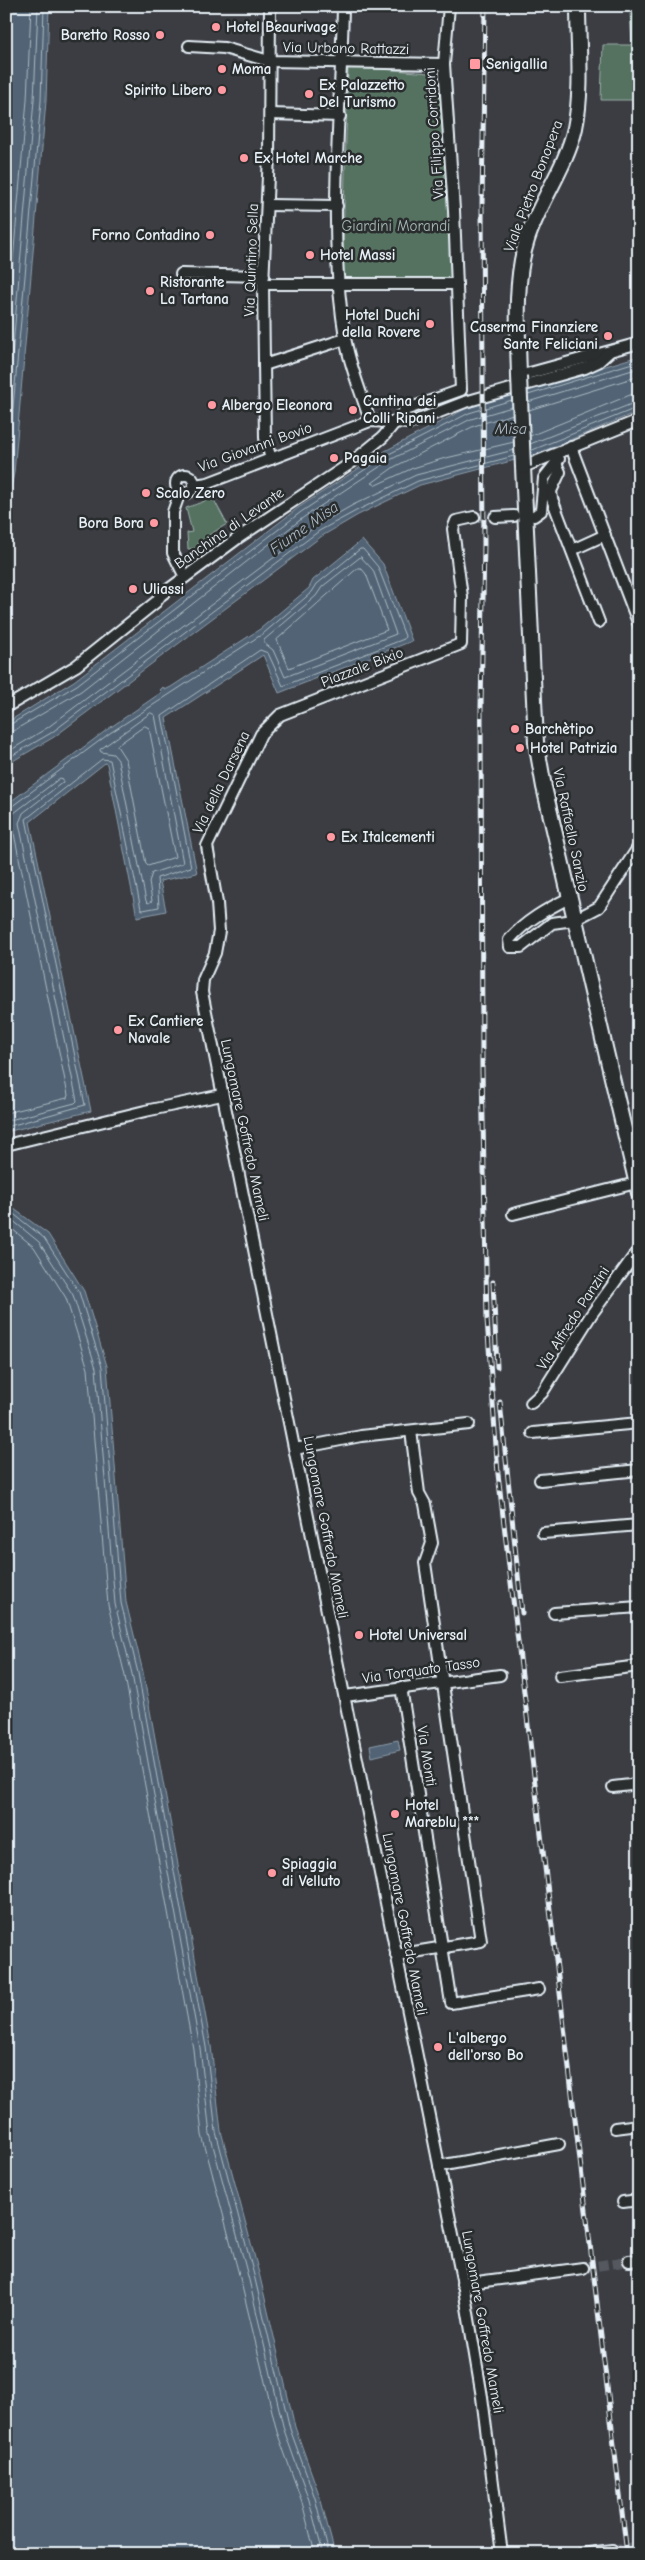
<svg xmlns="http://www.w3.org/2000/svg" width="645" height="2560" font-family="'Comic Neue',sans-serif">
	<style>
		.green { fill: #557160; stroke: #9eb1ac }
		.water { fill: #516474; stroke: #8d9ca9 }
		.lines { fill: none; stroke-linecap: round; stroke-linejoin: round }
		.shore { stroke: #acb9c3; stroke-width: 1 }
		.street-tunnel { stroke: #55585e; stroke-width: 10; stroke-dasharray: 10 5; stroke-linecap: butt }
		.street-casing { stroke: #e8f1f8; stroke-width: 14 }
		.secondary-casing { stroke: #e8f1f8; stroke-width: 18 }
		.street { stroke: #2a2d2e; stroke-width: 10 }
		.secondary { stroke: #2a2d2e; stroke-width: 14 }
		.rail-casing { stroke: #e8f1f8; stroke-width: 5 }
		.rail { stroke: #2a2d2e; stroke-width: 3; stroke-dasharray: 9; stroke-linecap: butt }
		.secondary-bridge-casing { stroke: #e8f1f8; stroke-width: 18; stroke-linecap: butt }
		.secondary-bridge { stroke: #2a2d2e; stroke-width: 14 }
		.poi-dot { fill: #ff9aa2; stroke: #2a2d2e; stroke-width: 2 }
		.labels { text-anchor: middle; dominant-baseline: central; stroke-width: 5; stroke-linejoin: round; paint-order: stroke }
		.poi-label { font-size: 15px; font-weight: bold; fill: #e8f1f8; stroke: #2a2d2e; text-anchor: start }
		.street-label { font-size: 15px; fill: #e8f1f8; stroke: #2a2d2e }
		.park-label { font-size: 15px; fill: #a6b7b4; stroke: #2a2d2e }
		.water-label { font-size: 16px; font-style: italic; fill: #acb9c3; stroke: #2a2d2e }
	</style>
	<rect width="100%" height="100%" fill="#3b3d43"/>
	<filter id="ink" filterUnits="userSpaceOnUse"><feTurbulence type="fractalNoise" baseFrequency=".02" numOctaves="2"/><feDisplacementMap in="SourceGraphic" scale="10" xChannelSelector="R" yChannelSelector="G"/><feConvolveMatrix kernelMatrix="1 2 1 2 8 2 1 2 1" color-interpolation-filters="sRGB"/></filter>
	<g filter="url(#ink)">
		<g class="green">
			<path d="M639,8V100H601L603,45H632L630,12Z"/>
			<path d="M348,66L440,74L453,280L342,281Z"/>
			<path d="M213,498L227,524L209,535V539L198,541L199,548L188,549L187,533L192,532L186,508Z"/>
		</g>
		<g class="water">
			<path d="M6,6H49L46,101L14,473L6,512Z"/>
			<path d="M639,356V411L534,455L420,485L358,515L322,536L54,737L6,765V723L74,681L298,508L385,451L467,408Z"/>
			<path d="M362,540L383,564L412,641L279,693L263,655L166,718L197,873L160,881L166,911L137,917L107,764L105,763L30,822L91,1111L6,1132V805L108,729L162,692L160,690L163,687L165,690L171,687L260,629L309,588L313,580Z"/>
			<path d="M6,1203L48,1234L84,1291L107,1366L126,1602L143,1672L211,2046L221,2131L260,2277L295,2427L320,2497L335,2554H6Z"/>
			<path d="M398,1740L400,1750L372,1757L370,1746Z"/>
		</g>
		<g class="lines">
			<g class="shore">
				<path d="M6,341L27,100L31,6"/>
				<path d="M528,395L639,361"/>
				<path d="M528,402L639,368"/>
				<path d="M529,410L639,376"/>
				<path d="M513,414L474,426L394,467L372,483L376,485L413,468L442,459L514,442"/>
				<path d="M6,429L34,100L38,6"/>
				<path d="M530,436L630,395L639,393"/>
				<path d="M530,444L639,401"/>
				<path d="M530,451L639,407"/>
				<path d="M6,484L41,101L44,6"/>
				<path d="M361,557L373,570L396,634L285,677L273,650L264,643V640L316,596L322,587Z"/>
				<path d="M358,568H361L366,574L387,630L289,668L277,640Z"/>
				<path d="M151,713L155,715L183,863L152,873L149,882L152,901L148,903L146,901L118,760L113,754L101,752L100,750Z"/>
				<path d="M145,726L149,728L175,857L148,866L146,864L126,760L117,746Z"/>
				<path d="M6,727L77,685L301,512L387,455L469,413L512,400"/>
				<path d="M6,733L13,731L81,691L304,517L390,460L471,419L512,407"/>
				<path d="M6,753L47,728L316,526L353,505L416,475L514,450"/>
				<path d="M6,759L51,733L319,531L356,511L418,481L514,456"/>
				<path d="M6,808L11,807L110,733L264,633L312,592L317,584L360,549H363L378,567L405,636L404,639L283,686L268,653L260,650L162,716L191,867L157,878L159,907L143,910L141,909L110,760L102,759L26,819L85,1105L6,1127"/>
				<path d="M6,815L14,813L60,778L63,779V782L23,813L19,823L77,1101L75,1103L6,1121"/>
				<path d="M6,822L12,824L68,1095L67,1098L6,1113"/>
				<path d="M6,1208L44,1238L79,1292L102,1367L121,1603L138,1673L206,2047L216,2132L255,2279L290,2429L315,2498L329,2554"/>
				<path d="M6,1215L39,1242L73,1295L96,1368L115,1604L132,1674L200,2048L210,2134L249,2280L284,2430L309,2500L323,2554"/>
				<path d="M6,1224L34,1247L66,1298L88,1369L108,1605L125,1676L193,2049L202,2135L241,2282L277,2432L302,2502L315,2554"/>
			</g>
			<g class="street-tunnel">
				<path d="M474,517H495"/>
				<path d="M583,2268L629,2261"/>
				<path d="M612,2550L639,2547"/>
			</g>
			<g class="street-casing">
				<g id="street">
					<path d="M270,6L269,155L263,284L265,438L271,459"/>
					<path d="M343,6C341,115 327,229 345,337C349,365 362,394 370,421"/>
					<path d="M189,46L224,48L269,61L444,64"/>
					<path d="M270,114L340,116"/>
					<path d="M268,205L337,206"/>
					<path d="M181,274L264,276"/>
					<path d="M263,284H457"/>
					<path d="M264,365L345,339"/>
					<path d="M519,376L639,343"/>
					<path d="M571,447L639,625"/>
					<path d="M556,463L560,472L551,491L552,499L599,622"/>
					<path d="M523,467L639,420"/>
					<circle cx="185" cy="484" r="9"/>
					<path d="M194,485L208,483L370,421L411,423L465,402L585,368L598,362L609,352"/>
					<path d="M180,492L173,512V553L185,577"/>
					<path d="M534,516L541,511L544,478L559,459"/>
					<path d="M474,517L456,521L453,529L462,597L461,644L280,715L261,734L207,846L217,903L219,931L215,953L203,980L202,992L464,2289L482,2397L502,2554"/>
					<path d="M495,517L514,516"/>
					<path d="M572,550L605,535"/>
					<path d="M6,707L76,666L156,602L161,595L238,538L351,463L383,437L405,410L461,390L454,210L444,64L449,6"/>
					<path d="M569,898C547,909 525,921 509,940L510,947H521L552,923L574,920L599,907L639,846"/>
					<path d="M6,1145L145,1111L222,1095"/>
					<path d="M513,1214L636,1183"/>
					<path d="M531,1403L542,1393L591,1315L639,1249"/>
					<path d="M533,1433L639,1423"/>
					<path d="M295,1449L361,1436L469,1424"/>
					<path d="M540,1480L639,1470"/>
					<path d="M543,1533L639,1525"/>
					<path d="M554,1613L639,1607"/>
					<path d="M560,1676L639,1666"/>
					<path d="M401,1687L451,2003L539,1989"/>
					<path d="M345,1696L500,1675"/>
					<path d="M613,1787L639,1784"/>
					<path d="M396,1955L481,1941L425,1563L432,1543L425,1504L419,1493L411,1431"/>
					<path d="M615,2128L639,2125"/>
					<path d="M439,2166L559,2144"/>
					<path d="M623,2202L639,2200"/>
					<path d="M629,2261L639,2260"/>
					<path d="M462,2284L583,2268"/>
					<path d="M581,2554L612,2550"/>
				</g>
			</g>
			<g class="secondary-casing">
				<g id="secondary">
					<path d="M519,376C518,335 514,280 527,240C539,202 566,168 575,128C583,89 578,45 578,6"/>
					<path d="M523,467L536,742L544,787L639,1193"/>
				</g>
			</g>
			<use href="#street" class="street"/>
			<use href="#secondary" class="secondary"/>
			<g class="rail-casing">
				<g id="rail">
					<path d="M485,6L482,205L484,544L481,707L482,1070L487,1319L498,1474L627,2554"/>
					<path d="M493,1282L497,1367"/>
					<path d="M500,1402L522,1613"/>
				</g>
			</g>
			<use href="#rail" class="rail"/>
			<g class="secondary-bridge-casing">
				<path id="secondary-bridge" d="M519,376L523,467"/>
			</g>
			<use href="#secondary-bridge" class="secondary-bridge"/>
		</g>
	</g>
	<g class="poi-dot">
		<circle cx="216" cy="27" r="5"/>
		<circle cx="160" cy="35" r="5"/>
		<rect x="469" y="58" width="12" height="12" rx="2.5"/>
		<circle cx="222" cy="69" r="5"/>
		<circle cx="222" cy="90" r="5"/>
		<circle cx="309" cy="94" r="5"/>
		<circle cx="244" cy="158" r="5"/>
		<circle cx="210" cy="235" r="5"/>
		<circle cx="310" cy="255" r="5"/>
		<circle cx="150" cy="291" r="5"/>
		<circle cx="430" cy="324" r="5"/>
		<circle cx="608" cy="336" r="5"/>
		<circle cx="212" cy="405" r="5"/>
		<circle cx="353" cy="410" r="5"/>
		<circle cx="334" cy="458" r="5"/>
		<circle cx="146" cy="493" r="5"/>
		<circle cx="154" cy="523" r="5"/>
		<circle cx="133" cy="589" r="5"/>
		<circle cx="515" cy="729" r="5"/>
		<circle cx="520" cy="748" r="5"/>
		<circle cx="331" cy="837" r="5"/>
		<circle cx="118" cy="1030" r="5"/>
		<circle cx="359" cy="1635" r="5"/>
		<circle cx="395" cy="1814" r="5"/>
		<circle cx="272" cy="1873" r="5"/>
		<circle cx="438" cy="2047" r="5"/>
	</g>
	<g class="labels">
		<g class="poi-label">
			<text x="226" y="27">Hotel Beaurivage</text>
			<text x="150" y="35" text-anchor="end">Baretto Rosso</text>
			<text x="486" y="64">Senigallia</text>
			<text x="232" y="69">Moma</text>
			<text x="319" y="85">Ex Palazzetto<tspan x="319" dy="17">Del Turismo</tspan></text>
			<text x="212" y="90" text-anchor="end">Spirito Libero</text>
			<text x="254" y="158">Ex Hotel Marche</text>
			<text x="200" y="235" text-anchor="end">Forno Contadino</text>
			<text x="320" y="255">Hotel Massi</text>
			<text x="160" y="282">Ristorante<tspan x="160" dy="17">La Tartana</tspan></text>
			<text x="420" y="315" text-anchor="end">Hotel Duchi<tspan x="420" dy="17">della Rovere</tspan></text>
			<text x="598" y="327" text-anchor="end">Caserma Finanziere<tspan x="598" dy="17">Sante Feliciani</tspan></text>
			<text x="363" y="401">Cantina dei<tspan x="363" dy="17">Colli Ripani</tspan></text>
			<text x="222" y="405">Albergo Eleonora</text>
			<text x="344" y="458">Pagaia</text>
			<text x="156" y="493">Scalo Zero</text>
			<text x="144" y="523" text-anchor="end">Bora Bora</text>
			<text x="143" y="589">Uliassi</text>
			<text x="525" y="729">Barchètipo</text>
			<text x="530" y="748">Hotel Patrizia</text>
			<text x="341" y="837">Ex Italcementi</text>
			<text x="128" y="1021">Ex Cantiere<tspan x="128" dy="17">Navale</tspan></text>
			<text x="369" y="1635">Hotel Universal</text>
			<text x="405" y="1805">Hotel<tspan x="405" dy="17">Mareblu ***</tspan></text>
			<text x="282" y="1864">Spiaggia<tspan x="282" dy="17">di Velluto</tspan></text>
			<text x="448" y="2038">L'albergo<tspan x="448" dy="17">dell'orso Bo</tspan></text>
		</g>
		<g class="street-label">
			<text transform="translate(346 48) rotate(1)">Via Urbano Rattazzi</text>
			<text transform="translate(434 133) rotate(-94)">Via Filippo Corridoni</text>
			<text transform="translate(533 186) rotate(-69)">Viale Pietro Bonopera</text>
			<text transform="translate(251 260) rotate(-88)">Via Quintino Sella</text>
			<text transform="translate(255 447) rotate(-20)">Via Giovanni Bovio</text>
			<text transform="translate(229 528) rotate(-35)">Banchina di Levante</text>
			<text transform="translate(362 667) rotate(-21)">Piazzale Bixio</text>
			<text transform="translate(221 782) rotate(-64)">Via della Darsena</text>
			<text transform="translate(571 830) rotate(78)">Via Raffaello Sanzio</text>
			<text transform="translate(245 1130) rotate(78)">Lungomare Goffredo Mameli</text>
			<text transform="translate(573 1318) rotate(-57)">Via Alfredo Panzini</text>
			<text transform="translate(326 1527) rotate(79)">Lungomare Goffredo Mameli</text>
			<text transform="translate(421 1670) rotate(-8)">Via Torquato Tasso</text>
			<text transform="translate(427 1756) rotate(81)">Via Monti</text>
			<text transform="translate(405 1924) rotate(79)">Lungomare Goffredo Mameli</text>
			<text transform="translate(483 2322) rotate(80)">Lungomare Goffredo Mameli</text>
		</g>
		<g class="park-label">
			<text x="396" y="226">Giardini Morandi</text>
		</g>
		<g class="water-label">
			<text x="511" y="429">Misa</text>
			<text transform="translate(304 528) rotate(-35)">Fiume Misa</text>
		</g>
	</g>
	<rect width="645" height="2560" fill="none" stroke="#2a2d2e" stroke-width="25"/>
	<rect x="12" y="12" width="620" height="2535" fill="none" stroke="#e8f1f8" stroke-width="2" filter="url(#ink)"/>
</svg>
